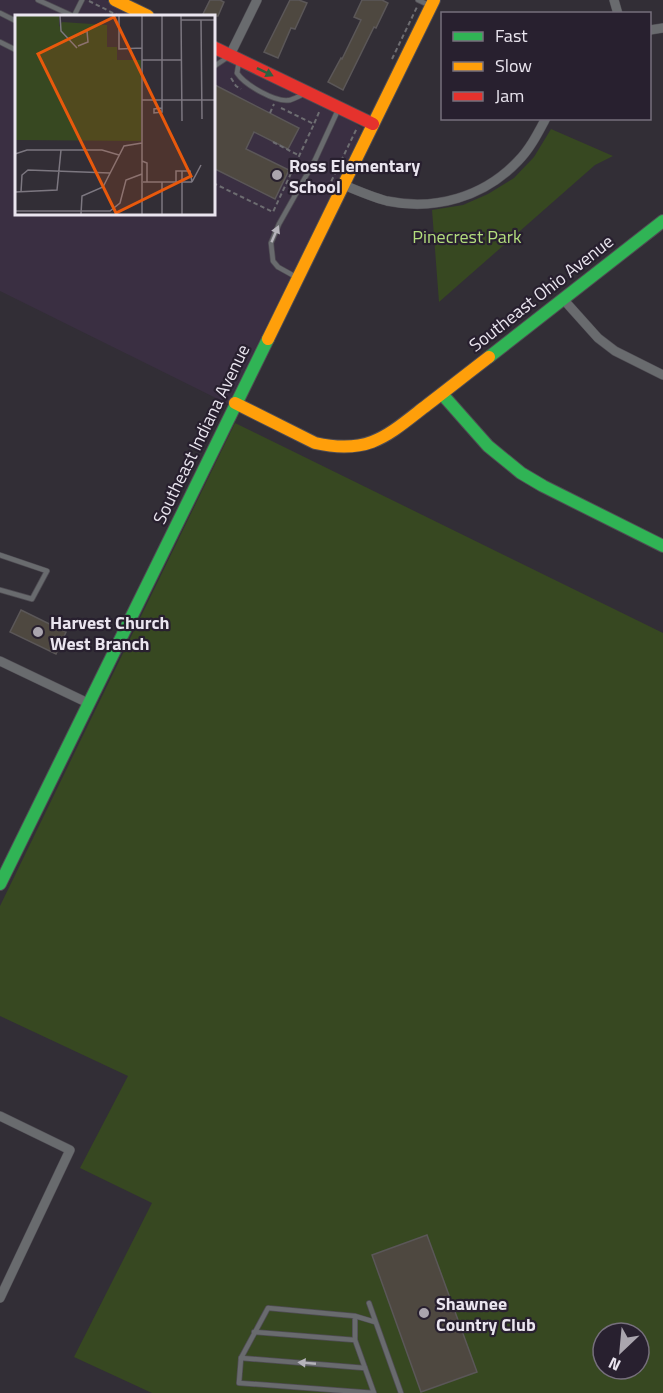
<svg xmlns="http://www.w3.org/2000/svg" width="663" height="1393" font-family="'Titillium Web',sans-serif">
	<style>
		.built { fill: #3a2f42 }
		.green { fill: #374821; fill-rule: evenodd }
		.building { fill: #4e4840; stroke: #5b5758; stroke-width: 1.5 }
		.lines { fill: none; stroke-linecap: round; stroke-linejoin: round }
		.lane-casing { stroke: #4f4c53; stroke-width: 6 }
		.street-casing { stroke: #4f4c53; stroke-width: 10 }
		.fast-casing { stroke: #4f4c53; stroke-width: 14 }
		.slow-casing { stroke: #4f4c53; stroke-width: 14 }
		.jam-casing { stroke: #4f4c53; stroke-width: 14 }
		.path { stroke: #6d6d71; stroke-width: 2; stroke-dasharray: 4.5 3; stroke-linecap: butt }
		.lane { stroke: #696b6e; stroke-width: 4.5 }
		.street { stroke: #696b6e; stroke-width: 9 }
		.fast { stroke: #30b455; stroke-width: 12 }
		.slow { stroke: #ff9f0a; stroke-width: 12 }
		.jam { stroke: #e5322d; stroke-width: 12 }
		.oneway { fill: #2c6340 }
		.oneway2 { fill: #b6b4bb }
		.poi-dot { fill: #aaa5ae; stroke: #28202f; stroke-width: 2 }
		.labels { text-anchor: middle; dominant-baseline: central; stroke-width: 4.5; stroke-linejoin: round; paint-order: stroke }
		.poi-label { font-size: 18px; font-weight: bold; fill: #eae5ef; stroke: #28202f; text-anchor: start }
		.park-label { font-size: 18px; fill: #b3de7d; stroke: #28202f }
		.street-label { font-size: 18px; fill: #eae5ef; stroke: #28202f }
		.inset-road { fill: none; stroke: #7c7780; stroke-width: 1.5 }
		.view { fill: #e8590c; fill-opacity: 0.15; stroke: #e8590c; stroke-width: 3 }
		.inset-edge { fill: none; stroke: #eae5ef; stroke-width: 3 }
	</style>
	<rect width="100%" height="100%" fill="#322e36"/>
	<path class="built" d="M0,0H106L140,16H16V213H213V53L355,123L361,128L359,137L228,404L0,291Z"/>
	<g class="green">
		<path d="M551,129L613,156L595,165L439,302L432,210L463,205L488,194L514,178L534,157Z"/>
		<path d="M235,423L663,633V1393H152L74,1357L152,1203L80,1168L128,1076L0,1016V906ZM603,1333H639V1369H603Z"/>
	</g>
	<g class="building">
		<path d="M210,0H220L224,2L218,16H202Z"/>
		<path d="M290,0H299L307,3L295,29L291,28L278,58L264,52Z"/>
		<path d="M362,0H382L388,3L376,28L374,27L343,90L328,82L341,58L342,59L361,20L354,17Z"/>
		<path d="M213,84L299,128L288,149L254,132L246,149L289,170L275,199L213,168Z"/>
		<path d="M21,610L66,632L56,654L10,632Z"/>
		<path d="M427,1235L477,1372L421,1392L372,1255Z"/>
	</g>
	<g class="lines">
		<g class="lane-casing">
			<g id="lane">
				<path d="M38,0L73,16"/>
				<path d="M418,0L431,6"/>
				<path d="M0,13L16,21"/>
				<path d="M74,16L82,0"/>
				<path d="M0,42L16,50"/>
				<path d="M239,62L237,73C245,85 276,103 290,100C294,99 299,96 304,94"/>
				<path d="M213,67L228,57"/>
				<path d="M296,277L278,267L273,261L271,243L279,224L315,160L338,110"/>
				<path d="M0,555L47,571L32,599L0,590"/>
				<path d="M369,1303L401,1393"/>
				<path d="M355,1316L268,1308L241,1358L239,1383L374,1393L355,1340V1316L375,1322"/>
				<path d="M254,1332L355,1340"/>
				<path d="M241,1358L365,1368"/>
			</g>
		</g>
		<g class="street-casing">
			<g id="street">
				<path d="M614,0L618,14"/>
				<path d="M650,30L663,28"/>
				<path d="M230,55L257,0"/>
				<path d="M344,185C358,191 372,197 387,201C435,211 484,197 518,161C530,149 538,133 546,118"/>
				<path d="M563,299L598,338L615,351L663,375"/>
				<path d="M0,661L88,703"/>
				<path d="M0,1116L70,1150L0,1298"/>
			</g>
		</g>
		<g class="fast-casing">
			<g id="fast">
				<path d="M489,357L663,221"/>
				<path d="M442,394L488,446L521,473L543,486L663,546"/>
				<path d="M0,884L268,339"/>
			</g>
		</g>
		<g class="slow-casing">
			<g id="slow">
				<path d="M115,0L148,16"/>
				<path d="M268,339L434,0"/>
				<path d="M235,403L315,443C369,455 387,436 427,405C448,389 468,373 489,357"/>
			</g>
		</g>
		<g class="jam-casing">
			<path id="jam" d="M213,47L373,124"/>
		</g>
		<g class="path">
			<path d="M89,1L119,16"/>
			<path d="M392,59L417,7"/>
			<path d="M231,78L236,86L241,89"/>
			<path d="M281,108L314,124L320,110"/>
			<path d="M270,113L274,104"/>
			<path d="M273,142L298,155"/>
			<path d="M213,183L273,212L314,124"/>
			<path d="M328,188L357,128"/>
		</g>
		<use href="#lane" class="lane"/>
		<use href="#street" class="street"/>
		<use href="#fast" class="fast"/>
		<use href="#slow" class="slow"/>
		<use href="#jam" class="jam"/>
	</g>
	<defs><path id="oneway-solid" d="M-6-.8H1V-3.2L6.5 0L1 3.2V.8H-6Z" transform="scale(1.5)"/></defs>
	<use class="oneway" href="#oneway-solid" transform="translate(265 72) rotate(26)"/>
	<g class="oneway2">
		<use href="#oneway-solid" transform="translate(275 234) rotate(-67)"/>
		<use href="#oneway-solid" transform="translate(307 1363) rotate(-175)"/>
	</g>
	<g class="poi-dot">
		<circle cx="277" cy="175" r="6"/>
		<circle cx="38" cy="632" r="6"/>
		<circle cx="424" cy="1313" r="6"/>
	</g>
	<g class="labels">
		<g class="poi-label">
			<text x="289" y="165">Ross Elementary<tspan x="289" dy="21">School</tspan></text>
			<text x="50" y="622">Harvest Church<tspan x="50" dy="21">West Branch</tspan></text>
			<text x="436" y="1303">Shawnee<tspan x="436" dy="21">Country Club</tspan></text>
		</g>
		<g class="park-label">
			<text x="467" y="236">Pinecrest Park</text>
		</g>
		<g class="street-label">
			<text transform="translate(541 293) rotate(-38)">Southeast Ohio Avenue</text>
			<text transform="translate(201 434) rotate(-64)">Southeast Indiana Avenue</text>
		</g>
	</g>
	<g transform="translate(15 15)">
		<rect width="200" height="200" fill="#322e36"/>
		<path d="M0,0H44V12L47,7L92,10V32H102V45H126V126L0,125Z" fill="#374821"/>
		<path class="inset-road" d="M45,0L46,16L62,33M104,0V34L127,33M147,0V97L139,98V94L147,93M166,0L167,106M166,5H200M186,5L187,104M56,23L72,16L73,27L63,31M127,45H166M127,85H200M0,139L12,135H87L104,140M127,146L132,148V167M128,167H177M161,167V156H175L177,167M177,167L186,150M0,177L42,175L46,135M6,177L7,160L13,155L95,158M0,196H95L105,188L111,165L127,159M66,199L67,181L88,172L109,131L127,128M127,199V0M147,199V167H159M167,199V156"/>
		<path class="view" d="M99,2L176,161L101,198L23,39Z"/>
		<rect width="200" height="200" class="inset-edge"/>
	</g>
	<rect x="441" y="12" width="210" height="108" fill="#28202f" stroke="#766f7c" stroke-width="1.5"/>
	<rect x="453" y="32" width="30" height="9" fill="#30b455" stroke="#766f7c" stroke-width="1.5"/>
	<text x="495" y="42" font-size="18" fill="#eae5ef">Fast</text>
	<rect x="453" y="62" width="30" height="9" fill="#ff9f0a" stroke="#766f7c" stroke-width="1.5"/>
	<text x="495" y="72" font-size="18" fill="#eae5ef">Slow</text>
	<rect x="453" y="92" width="30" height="9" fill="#e5322d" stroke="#766f7c" stroke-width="1.5"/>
	<text x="495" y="102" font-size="18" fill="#eae5ef">Jam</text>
	<g transform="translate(621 1351) rotate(206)"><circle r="28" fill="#28202f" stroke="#766f7c" stroke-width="1.5"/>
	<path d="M0-4.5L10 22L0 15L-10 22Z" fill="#aaa5ae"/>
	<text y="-9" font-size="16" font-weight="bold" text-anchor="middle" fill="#eae5ef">N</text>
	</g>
</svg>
